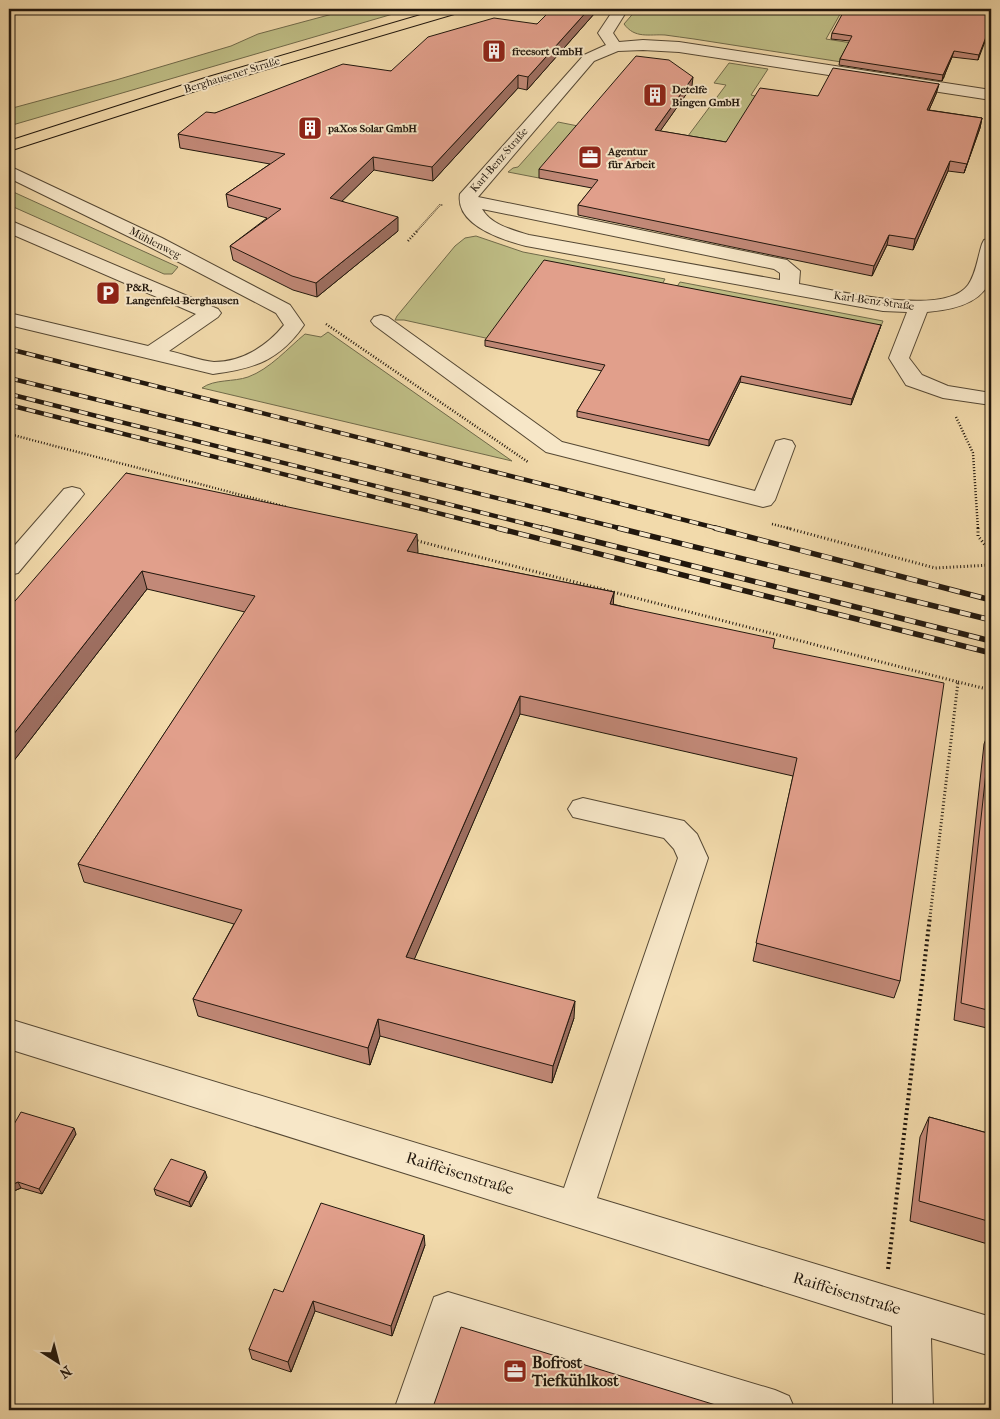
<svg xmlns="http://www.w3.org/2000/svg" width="1000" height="1419" font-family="'IM FELL French Canon',serif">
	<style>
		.green { fill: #bfbe86; stroke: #706a4a }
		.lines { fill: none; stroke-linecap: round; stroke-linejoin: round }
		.minor-casing { stroke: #554834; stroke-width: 2 }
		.major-casing { stroke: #21170d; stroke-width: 2 }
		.path-far3 { stroke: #21170d; stroke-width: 2; stroke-dasharray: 0.5 1; stroke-linecap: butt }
		.path-far2 { stroke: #21170d; stroke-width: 2.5; stroke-dasharray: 1 2; stroke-linecap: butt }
		.path-far1 { stroke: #21170d; stroke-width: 3; stroke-dasharray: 1 2.5; stroke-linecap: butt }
		.path { stroke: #21170d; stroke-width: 4; stroke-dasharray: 2 3; stroke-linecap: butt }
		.minor { fill: #f7e7c8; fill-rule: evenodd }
		.major { fill: #f2daab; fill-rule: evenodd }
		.rail-far1-casing { stroke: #21170d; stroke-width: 4.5 }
		.rail-casing { stroke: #21170d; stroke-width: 5.5 }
		.rail-far1 { stroke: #f7e7c8; stroke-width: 3; stroke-dasharray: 9; stroke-linecap: butt }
		.rail { stroke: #f7e7c8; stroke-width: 4; stroke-dasharray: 11; stroke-linecap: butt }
		.wall { fill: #c28978; stroke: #21170d }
		.shaded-wall { fill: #9e6f61; stroke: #21170d }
		.building { fill: #e19f8b; stroke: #21170d }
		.labels { text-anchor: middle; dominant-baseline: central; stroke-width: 4; stroke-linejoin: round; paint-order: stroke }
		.far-poi-label { font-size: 11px; font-weight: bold; fill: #21170d; stroke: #f7e7c8; text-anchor: start }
		.far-street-label { font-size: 11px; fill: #21170d; stroke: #f7e7c8 }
		.near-street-label { font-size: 16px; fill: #21170d; stroke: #f7e7c8 }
		.near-poi-label { font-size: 16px; font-weight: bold; fill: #21170d; stroke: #f7e7c8; text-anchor: start }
	</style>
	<rect width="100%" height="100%" fill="#f2daab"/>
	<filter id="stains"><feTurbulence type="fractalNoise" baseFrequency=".004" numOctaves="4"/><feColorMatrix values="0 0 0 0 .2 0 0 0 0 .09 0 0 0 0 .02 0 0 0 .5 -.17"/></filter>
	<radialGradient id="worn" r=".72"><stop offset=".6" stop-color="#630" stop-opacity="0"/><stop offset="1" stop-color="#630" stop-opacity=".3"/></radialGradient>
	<g class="green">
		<path d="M351,9H410L9,126V109L116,80L231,46L258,34Z"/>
		<path d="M637,9H843L826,39L949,58L944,78L694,39C684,38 675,36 665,35C649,34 635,39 624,24Z"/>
		<path d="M729,63L768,69L751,95L759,97L731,143L682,144L726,85L714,83Z"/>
		<path d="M558,122L583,127L539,178L508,172L513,168L518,167Z"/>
		<path d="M9,190L178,267L172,274H164L9,205Z"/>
		<path d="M476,236L523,252L665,279L660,288L490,339L404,320H395L397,316L455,246L465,238Z"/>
		<path d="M680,282L883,321L879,331L674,291Z"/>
		<path d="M328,332L512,461L202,388C214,379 234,382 248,377C270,369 288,348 305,334L321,337Z"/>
	</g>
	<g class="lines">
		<g class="minor-casing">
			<g id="minor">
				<path d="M614,9H628L613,33L619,42L643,40L679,42L991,90V100L679,52L643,50L618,51L594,61L478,197L787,260L800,271L799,284C834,290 944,318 968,285C976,274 978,256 982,244L984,240L991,238C991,250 994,265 991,277C984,304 951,310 927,312L909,358L922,375L948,386L991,393V405L943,398L906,385L889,358L907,312L883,311L526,246C503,240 455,225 460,194L584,55L606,45L598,33ZM482,209L774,269L780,273V280L529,235C513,230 491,225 482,209Z"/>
				<path d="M9,166L162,238L290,305L304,325C280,360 254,369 213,374L9,325V313L148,346L196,314L9,233V220L218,309L221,313L218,317L169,351C183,354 200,361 214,362C242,362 267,346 284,325L276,313L148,246L9,178Z"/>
				<path d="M381,315L388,317L562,442L755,491L776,441L784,439L792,441L795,446L775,500L771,505L763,507L546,452L374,325L371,321L374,317Z"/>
				<path d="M72,487L80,489L84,494L80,499L18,573L9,575V552L64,489Z"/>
				<path d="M583,798L684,821L697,834L708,858L597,1198L991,1317V1356L931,1338L933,1410H893L892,1326L9,1049V1019L564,1188L678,858L674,849L664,838L573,817L568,809L573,801Z"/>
				<path d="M448,1292L775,1390L789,1396L795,1410H710L460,1334L434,1410H394L434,1297Z"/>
			</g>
		</g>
		<g class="major-casing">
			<path id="major" d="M441,9H463L461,12L217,84L9,151V141L205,78Z"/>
		</g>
		<g class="path-far3">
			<path d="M479,13L495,9"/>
			<path d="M417,231L440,205H443"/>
		</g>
		<g class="path-far2">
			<path d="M408,241L418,230"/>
			<path d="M326,324L528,462"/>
			<path d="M956,417L973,453L978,529"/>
			<path d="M9,434L287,507"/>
			<path d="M772,524L792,529"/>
		</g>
		<g class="path-far1">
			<path d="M787,528L935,568L991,565"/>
			<path d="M978,528V536L991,553"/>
			<path d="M414,540L958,682L930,917"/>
			<path d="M958,682L991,690"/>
		</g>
		<path class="path" d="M888,1269L930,916"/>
		<use href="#minor" class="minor"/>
		<use href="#major" class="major"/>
		<g class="rail-far1-casing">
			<g id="rail-far1">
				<path d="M9,349L720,529"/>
				<path d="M9,378L623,529"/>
				<path d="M9,394L547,529"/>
				<path d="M9,405L501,529"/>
			</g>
		</g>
		<g class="rail-casing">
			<g id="rail">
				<path d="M497,528L991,653"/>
				<path d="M542,528L991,641"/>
				<path d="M618,528L991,620"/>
				<path d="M715,528L991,600"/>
			</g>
		</g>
		<use href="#rail-far1" class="rail-far1"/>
		<use href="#rail" class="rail"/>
	</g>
	<g class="wall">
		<path d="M552,9H595L594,14L527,90L518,88L433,181L374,170L342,201L398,231L317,297L293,290L233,260L230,246L267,218L228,207L226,194L270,164L180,148L178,134L215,113L391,71L537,24Z"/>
		<path d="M991,9L978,60L952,57L942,81L839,65L840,59L850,41L831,39L832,33Z"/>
		<path d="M939,84L936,94L929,110L982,118L980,128L964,173L948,171L913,250L887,245L872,276L578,215V205L592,188L539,178V169L692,86L660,131L726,142L818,96Z"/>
		<path d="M881,325L879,331L851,405L740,382L709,446L577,417V411L602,371L485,346V340Z"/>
		<path d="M126,473L418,552L417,553L614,592L613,604L773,648L900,981L894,998L753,961L793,776L520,714L414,959L574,1018L552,1083L380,1036L370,1065L198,1016L193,999L234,924L84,882L78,864L245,612L147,589L9,767Z"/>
		<path d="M991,726V1029L954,1020L984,744Z"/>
		<path d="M929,1117L991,1134V1245L910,1221L920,1137Z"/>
		<path d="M9,1133L76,1134L42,1194L21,1188L9,1193Z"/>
		<path d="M207,1177L191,1207L156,1195L154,1189Z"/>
		<path d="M425,1245L392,1336L315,1311L291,1372L252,1359L249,1349L283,1292Z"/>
	</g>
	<g class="shaded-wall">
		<path d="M589,9H595L594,14L527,90L528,77Z"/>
		<path d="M991,24V26L978,60L979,55Z"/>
		<path d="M954,51L952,57L942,81L943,75Z"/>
		<path d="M518,75V88L433,181L432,167Z"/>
		<path d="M693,77L692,86L654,140L655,130Z"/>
		<path d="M939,84L936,94L925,119L927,110Z"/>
		<path d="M982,118L980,128L964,173L967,164Z"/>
		<path d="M373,157L374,170L331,212L330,198Z"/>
		<path d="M950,161L948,171L913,250L915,239Z"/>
		<path d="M398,217V231L317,297L316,283Z"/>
		<path d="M889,235L887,245L872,276L874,266Z"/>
		<path d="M881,325L879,331L851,405L852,399Z"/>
		<path d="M741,376L740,382L709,446V440Z"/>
		<path d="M417,534L418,552L408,569L407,551Z"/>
		<path d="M142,571L147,589L9,767V740Z"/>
		<path d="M614,592L613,610L610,604Z"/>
		<path d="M520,696V714L408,974L406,957Z"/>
		<path d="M575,1001L574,1018L552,1083L553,1066Z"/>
		<path d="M378,1019L380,1036L370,1065L368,1048Z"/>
		<path d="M74,1128L76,1134L42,1194L39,1189Z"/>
		<path d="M205,1171L207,1177L191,1207L189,1202Z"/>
		<path d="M18,1182L21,1188L9,1193V1186Z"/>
		<path d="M424,1235L425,1245L392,1336L391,1326Z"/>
		<path d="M313,1301L315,1311L291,1372L288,1362Z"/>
	</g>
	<g class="building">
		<path d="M552,9H589L528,77L518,75L432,167L373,157L330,198L398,217L316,283L292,276L230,246L281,209L226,194L285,154L178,134L206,112L215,113L343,64L391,71L428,37L494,18L537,24Z"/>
		<path d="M845,9H991V24L979,55L954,51L943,75L840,59L852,36L832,33Z"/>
		<path d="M636,56L669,60L693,77L655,130L726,142L760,88L818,96L833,68L939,84L927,110L982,118L967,164L950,161L915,239L889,235L874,266L578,205L598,180L539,169Z"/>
		<path d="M544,260L881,325L852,399L741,376L709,440L577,411L605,365L485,340Z"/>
		<path d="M126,473L417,534L407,551L614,592L610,604L775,639L773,648L944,683L900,981L756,943L797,758L520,696L406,957L575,1001L553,1066L378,1019L368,1048L193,999L242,910L78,864L255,596L142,571L9,740V608Z"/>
		<path d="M991,726V1011L961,1003Z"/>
		<path d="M21,1112L74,1128L39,1189L18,1182L9,1186V1133Z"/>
		<path d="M929,1117L991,1134V1222L919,1201Z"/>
		<path d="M171,1159L205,1171L189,1202L154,1189Z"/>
		<path d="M321,1203L424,1235L391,1326L313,1301L288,1362L249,1349L274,1289L283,1292Z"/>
		<path d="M461,1327L732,1410H432Z"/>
	</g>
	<defs>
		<g id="building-square" transform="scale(1.25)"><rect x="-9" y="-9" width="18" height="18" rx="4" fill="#8f2418" stroke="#f7e7c8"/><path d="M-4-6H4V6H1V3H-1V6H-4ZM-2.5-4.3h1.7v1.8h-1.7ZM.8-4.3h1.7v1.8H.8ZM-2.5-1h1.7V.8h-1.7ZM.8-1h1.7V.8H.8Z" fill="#fff"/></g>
		<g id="office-square" transform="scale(1.25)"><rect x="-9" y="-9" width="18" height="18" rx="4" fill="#8f2418" stroke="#f7e7c8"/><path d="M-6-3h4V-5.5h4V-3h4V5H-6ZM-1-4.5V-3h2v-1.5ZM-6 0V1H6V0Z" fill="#fff"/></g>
		<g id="parking-square" transform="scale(1.25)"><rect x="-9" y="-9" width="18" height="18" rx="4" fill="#8f2418" stroke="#f7e7c8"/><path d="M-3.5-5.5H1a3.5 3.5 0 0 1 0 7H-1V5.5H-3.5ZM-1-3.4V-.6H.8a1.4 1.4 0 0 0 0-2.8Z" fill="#fff"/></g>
	</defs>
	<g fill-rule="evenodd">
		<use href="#building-square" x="494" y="51"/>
		<use href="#building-square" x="655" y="95"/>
		<use href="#building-square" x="310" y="128"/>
		<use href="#office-square" x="590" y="157"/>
		<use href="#parking-square" x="108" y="293"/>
		<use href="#office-square" x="515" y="1371"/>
	</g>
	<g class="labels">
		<g class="far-poi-label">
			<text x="512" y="51">freesort GmbH</text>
			<text x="672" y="89">Detelfe<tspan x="672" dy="13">Bingen GmbH</tspan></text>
			<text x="328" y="128">paXos Solar GmbH</text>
			<text x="608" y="151">Agentur<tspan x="608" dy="13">für Arbeit</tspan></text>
			<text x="126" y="287">P&amp;R,<tspan x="126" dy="13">Langenfeld-Berghausen</tspan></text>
		</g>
		<g class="far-street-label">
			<text transform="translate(232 75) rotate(-17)">Berghausener Straße</text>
			<text transform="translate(499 160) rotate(-49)">Karl-Benz-Straße</text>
			<text transform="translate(155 243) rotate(27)">Mühlenweg</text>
			<text transform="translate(874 301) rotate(8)">Karl-Benz-Straße</text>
		</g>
		<g class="near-street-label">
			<text transform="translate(460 1173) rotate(17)">Raiffeisenstraße</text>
			<text transform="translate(847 1293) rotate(17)">Raiffeisenstraße</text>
		</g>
		<g class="near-poi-label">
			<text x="532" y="1362">Bofrost<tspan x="532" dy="18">Tiefkühlkost</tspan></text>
		</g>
	</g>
	<rect width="1000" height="1419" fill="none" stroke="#f2daab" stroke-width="30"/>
	<rect x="10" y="10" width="980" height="1399" fill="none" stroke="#21170d" stroke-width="2.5"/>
	<rect x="15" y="15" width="970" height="1389" fill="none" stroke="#21170d"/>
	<g transform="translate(58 1362) rotate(144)" stroke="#f7e7c8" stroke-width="4" paint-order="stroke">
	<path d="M0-4L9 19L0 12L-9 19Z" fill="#21170d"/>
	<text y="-8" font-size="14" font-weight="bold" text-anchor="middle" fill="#21170d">N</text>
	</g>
	<rect width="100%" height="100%" filter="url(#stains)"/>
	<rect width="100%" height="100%" fill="url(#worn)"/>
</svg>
